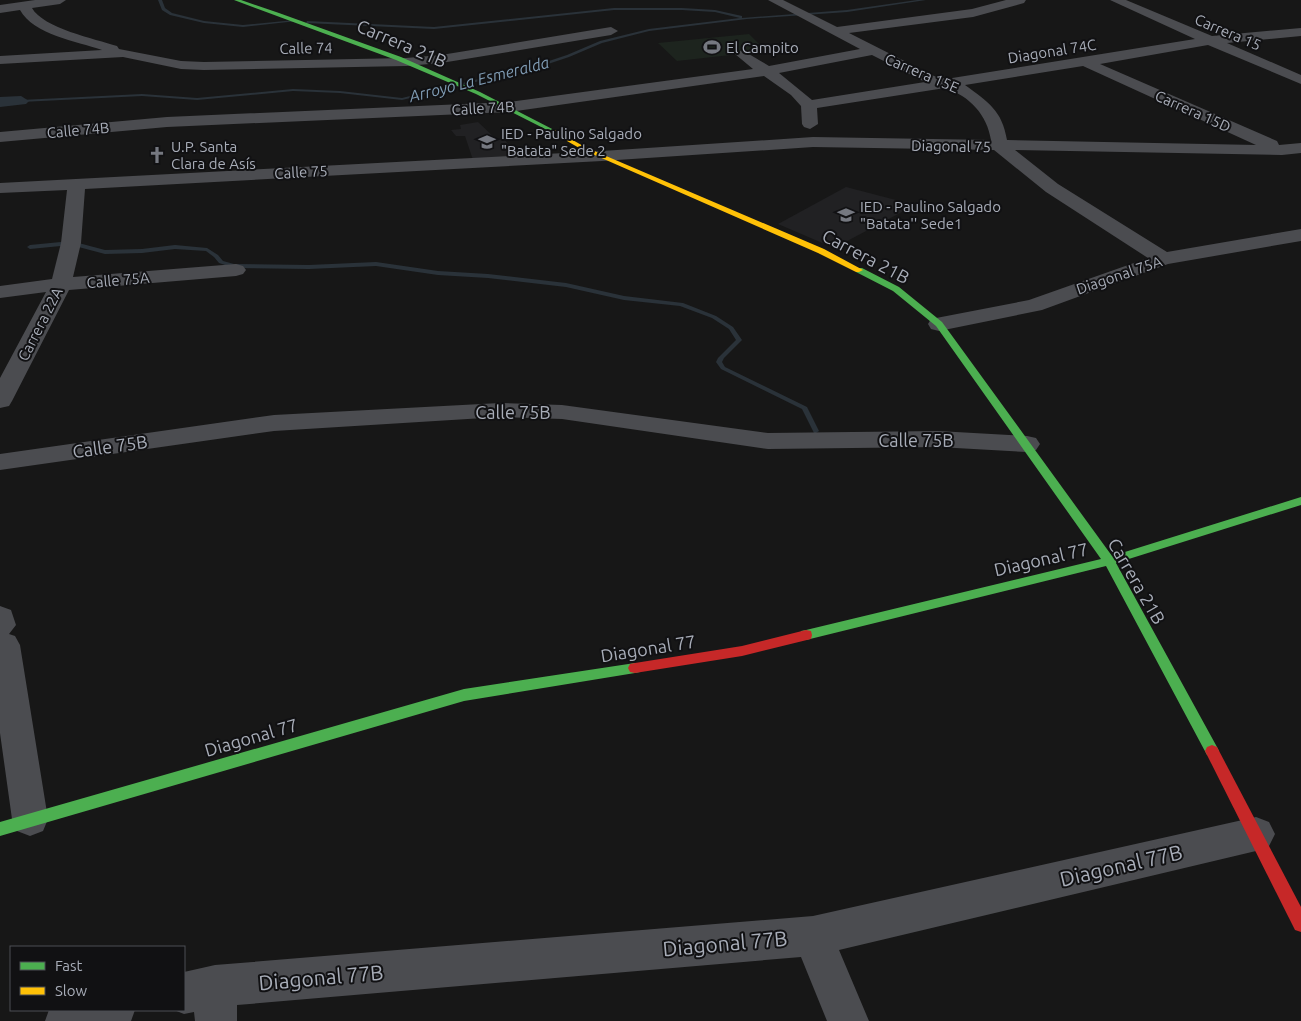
<svg xmlns="http://www.w3.org/2000/svg" width="1301" height="1021" font-family="Ubuntu,sans-serif">
	<style>
		.built { fill: #212123 }
		.green { fill: #1d241e }
		.lines { fill: none; stroke-linecap: round; stroke-linejoin: round }
		.stream { fill: #2a3239; fill-rule: evenodd }
		.canal { fill: #2a3239; fill-rule: evenodd }
		.street { fill: #4b4c50; fill-rule: evenodd }
		.fast { fill: #4caf50; fill-rule: evenodd }
		.slow { fill: #ffc107; fill-rule: evenodd }
		.jam { fill: #c62828; fill-rule: evenodd }
		.labels { text-anchor: middle; dominant-baseline: central; stroke-width: 4; stroke-linejoin: round; paint-order: stroke }
		.far-street-label { font-size: 15px; fill: #a8adb8; stroke: #111113 }
		.far-poi-label { font-size: 15px; fill: #a8adb8; stroke: #111113; text-anchor: start }
		.far-water-label { font-size: 16px; font-style: italic; fill: #7f9bb3; stroke: #111113 }
		.street-label { font-size: 18px; fill: #a8adb8; stroke: #111113 }
		.near-street-label { font-size: 21px; fill: #a8adb8; stroke: #111113 }
	</style>
	<rect width="100%" height="100%" fill="#171717"/>
	<g class="built">
		<path d="M478,122L496,139H504L509,145L512,157L473,160L465,136H456L451,130L461,129L460,125Z"/>
		<path d="M846,187L915,205L834,248L778,224Z"/>
	</g>
	<path class="green" d="M749,34L766,51L677,61L658,43Z"/>
	<g class="lines">
		<g class="stream">
			<path d="M158,0H162L165,8L172,13L204,21L243,25L295,20L297,21L243,27L204,23L170,15L162,10Z"/>
			<path d="M917,0H926L847,12L747,19L649,31L602,43L569,57L545,65L402,100L340,93L293,91L197,100L142,96L21,102L19,101L21,100L142,94L197,98L293,89L340,91L402,98L543,63L567,55L600,41L649,29L740,18L715,12L682,10H614L434,29L306,23L307,21L434,27L614,8H682L715,10L742,16V18L847,10Z"/>
			<path d="M71,241L105,250L142,249L175,245L207,248L218,255L223,261L234,264L309,265L376,262L438,271L488,274L566,283L624,296L683,303L716,316L733,327L742,340L724,358L722,362L725,367L807,407L819,431L816,433H814L802,409L721,369L716,362L718,358L736,340L729,329L712,318L680,306L624,300L566,287L488,278L438,275L376,266L309,269L234,268L219,263L214,257L206,251L175,249L142,253L105,254L71,245L30,249L27,247L30,245Z"/>
		</g>
		<path class="canal" d="M21,96L29,101L26,104L0,107V97Z"/>
		<g class="street">
			<path d="M35,0H66L60,4L32,8C43,28 95,39 117,46L119,49L181,61L204,62L406,58L441,55L611,27L618,31L611,35L441,63L406,66L204,70L181,69L123,57L0,64V56L102,50C76,41 34,35 20,10L0,13V5Z"/>
			<path d="M768,0H783L837,27L972,9L1006,0H1026L1024,3L973,17L849,33L934,76L946,79L1195,39L1110,0H1126L1212,36L1301,28V36L1227,43L1301,75V84L1208,45L1100,64L1277,141L1279,145L1301,143V153L1282,155L1015,150L1058,184L1167,252L1301,229V241L1168,264L1042,310L939,331L931,329L928,324L931,319L1029,300L1148,258L1046,192L994,150L813,147L602,161L85,189L81,243L73,277L236,264L243,266L246,270L243,274L236,276L69,290L12,401L9,406L0,408V378L46,292L0,298V286L52,279L61,243L67,190L0,193V183L602,151L813,137L991,140C987,115 970,96 945,88L817,108L818,124L810,129L804,127L802,124L801,106L791,95L764,76L509,112L167,127L0,142V132L167,117L509,102L753,69L735,54L742,50L769,66L860,49ZM872,55L925,82L812,100L779,73ZM1083,66L1256,145L1007,140C1002,110 988,102 965,85Z"/>
			<path d="M500,403L562,405L768,433L938,431L1027,436L1036,438L1040,444L1036,450L1027,452L938,447L768,449L562,419L500,417L274,431L0,470V454L274,415Z"/>
			<path d="M0,606L11,610L16,625L9,634L15,636L20,645L48,819L43,831L30,836L17,831L12,819L0,733Z"/>
			<path d="M1256,817L1269,822L1275,834L1269,846L1256,851L839,950L869,1021H827L801,957L237,1005V1021H195L194,1012L184,1014L174,1010H184V972L215,965L813,916Z"/>
			<path d="M49,1010H135L131,1021H45Z"/>
		</g>
		<g class="fast">
			<path d="M234,0H241L279,13L401,57L480,92L558,132L553,133L476,94L396,60Z"/>
			<path d="M856,268H862L899,287L942,322L1112,556L1301,497V505L1116,563L1217,747L1219,751L1217,755L1212,757L1207,755L1106,566L806,640L801,639L800,635L801,631L806,630L1101,559L936,326L893,291L856,272Z"/>
			<path d="M635,663L640,664L642,668L640,672L635,673L464,701L0,836V822L464,689Z"/>
		</g>
		<path class="slow" d="M555,130L585,147L824,249L863,270L859,272H856L818,253L581,149L553,133L552,132Z"/>
		<g class="jam">
			<path d="M806,630L811,631L812,635L811,639L742,656L635,673L630,672L628,668L630,664L635,663L742,646Z"/>
			<path d="M1212,745L1217,747L1301,907V932L1295,930L1205,751L1207,747Z"/>
		</g>
	</g>
	<defs>
		<g id="stadium-bare" transform="scale(1.35)"><path d="M0-5a6.5 5 0 1 0 0 10a6.5 5 0 1 0 0-10ZM-3.5-1.8h7v3.6h-7Z" fill="#757880" stroke="#111113" stroke-width="2.5" paint-order="stroke"/></g>
		<g id="school-bare" transform="scale(1.35)"><path d="M0-5L7-2L0 1L-7-2ZM-4 1L0 2.5L4 1V4Q0 6-4 4Z" fill="#757880" stroke="#111113" stroke-width="2.5" paint-order="stroke"/></g>
		<g id="church-bare" transform="scale(1.35)"><path d="M-1.2-6h2.4v3.5h3.3v2.4h-3.3V6h-2.4V-.1h-3.3v-2.4h3.3Z" fill="#757880" stroke="#111113" stroke-width="2.5" paint-order="stroke"/></g>
	</defs>
	<g fill-rule="evenodd">
		<use href="#stadium-bare" x="712" y="47"/>
		<use href="#school-bare" x="487" y="142"/>
		<use href="#church-bare" x="157" y="155"/>
		<use href="#school-bare" x="846" y="215"/>
	</g>
	<g class="labels">
		<g class="far-street-label">
			<text transform="translate(1228 32) rotate(23)">Carrera 15</text>
			<text transform="translate(306 48) rotate(-1)">Calle 74</text>
			<text transform="translate(1052 51) rotate(-9)">Diagonal 74C</text>
			<text transform="translate(922 73) rotate(23)">Carrera 15E</text>
			<text transform="translate(483 108) rotate(-3)">Calle 74B</text>
			<text transform="translate(1193 111) rotate(24)">Carrera 15D</text>
			<text transform="translate(78 130) rotate(-5)">Calle 74B</text>
			<text transform="translate(951 146) rotate(1)">Diagonal 75</text>
			<text transform="translate(301 172) rotate(-3)">Calle 75</text>
			<text transform="translate(1119 275) rotate(-19)">Diagonal 75A</text>
			<text transform="translate(118 280) rotate(-5)">Calle 75A</text>
			<text transform="translate(40 324) rotate(-63)">Carrera 22A</text>
		</g>
		<g class="far-poi-label">
			<text x="726" y="47">El Campito</text>
			<text x="501" y="133">IED - Paulino Salgado<tspan x="501" dy="17">"Batata" Sede 2</tspan></text>
			<text x="171" y="146">U.P. Santa<tspan x="171" dy="17">Clara de Asís</tspan></text>
			<text x="860" y="206">IED - Paulino Salgado<tspan x="860" dy="17">"Batata'' Sede1</tspan></text>
		</g>
		<g class="far-water-label">
			<text transform="translate(479 79) rotate(-14)">Arroyo La Esmeralda</text>
		</g>
		<g class="street-label">
			<text transform="translate(402 43) rotate(23)">Carrera 21B</text>
			<text transform="translate(866 256) rotate(28)">Carrera 21B</text>
			<text x="513" y="412">Calle 75B</text>
			<text x="916" y="440">Calle 75B</text>
			<text transform="translate(110 446) rotate(-8)">Calle 75B</text>
			<text transform="translate(1041 559) rotate(-13)">Diagonal 77</text>
			<text transform="translate(1137 581) rotate(60)">Carrera 21B</text>
			<text transform="translate(648 648) rotate(-9)">Diagonal 77</text>
			<text transform="translate(251 737) rotate(-16)">Diagonal 77</text>
		</g>
		<g class="near-street-label">
			<text transform="translate(1121 865) rotate(-13)">Diagonal 77B</text>
			<text transform="translate(725 943) rotate(-5)">Diagonal 77B</text>
			<text transform="translate(321 977) rotate(-5)">Diagonal 77B</text>
		</g>
	</g>
	<rect x="10" y="946" width="175" height="65" fill="#111113" stroke="#4d4f55"/>
	<rect x="20" y="962" width="25" height="8" fill="#4caf50" stroke="#4d4f55"/>
	<text x="55" y="971" font-size="15" fill="#a8adb8">Fast</text>
	<rect x="20" y="987" width="25" height="8" fill="#ffc107" stroke="#4d4f55"/>
	<text x="55" y="996" font-size="15" fill="#a8adb8">Slow</text>
</svg>
